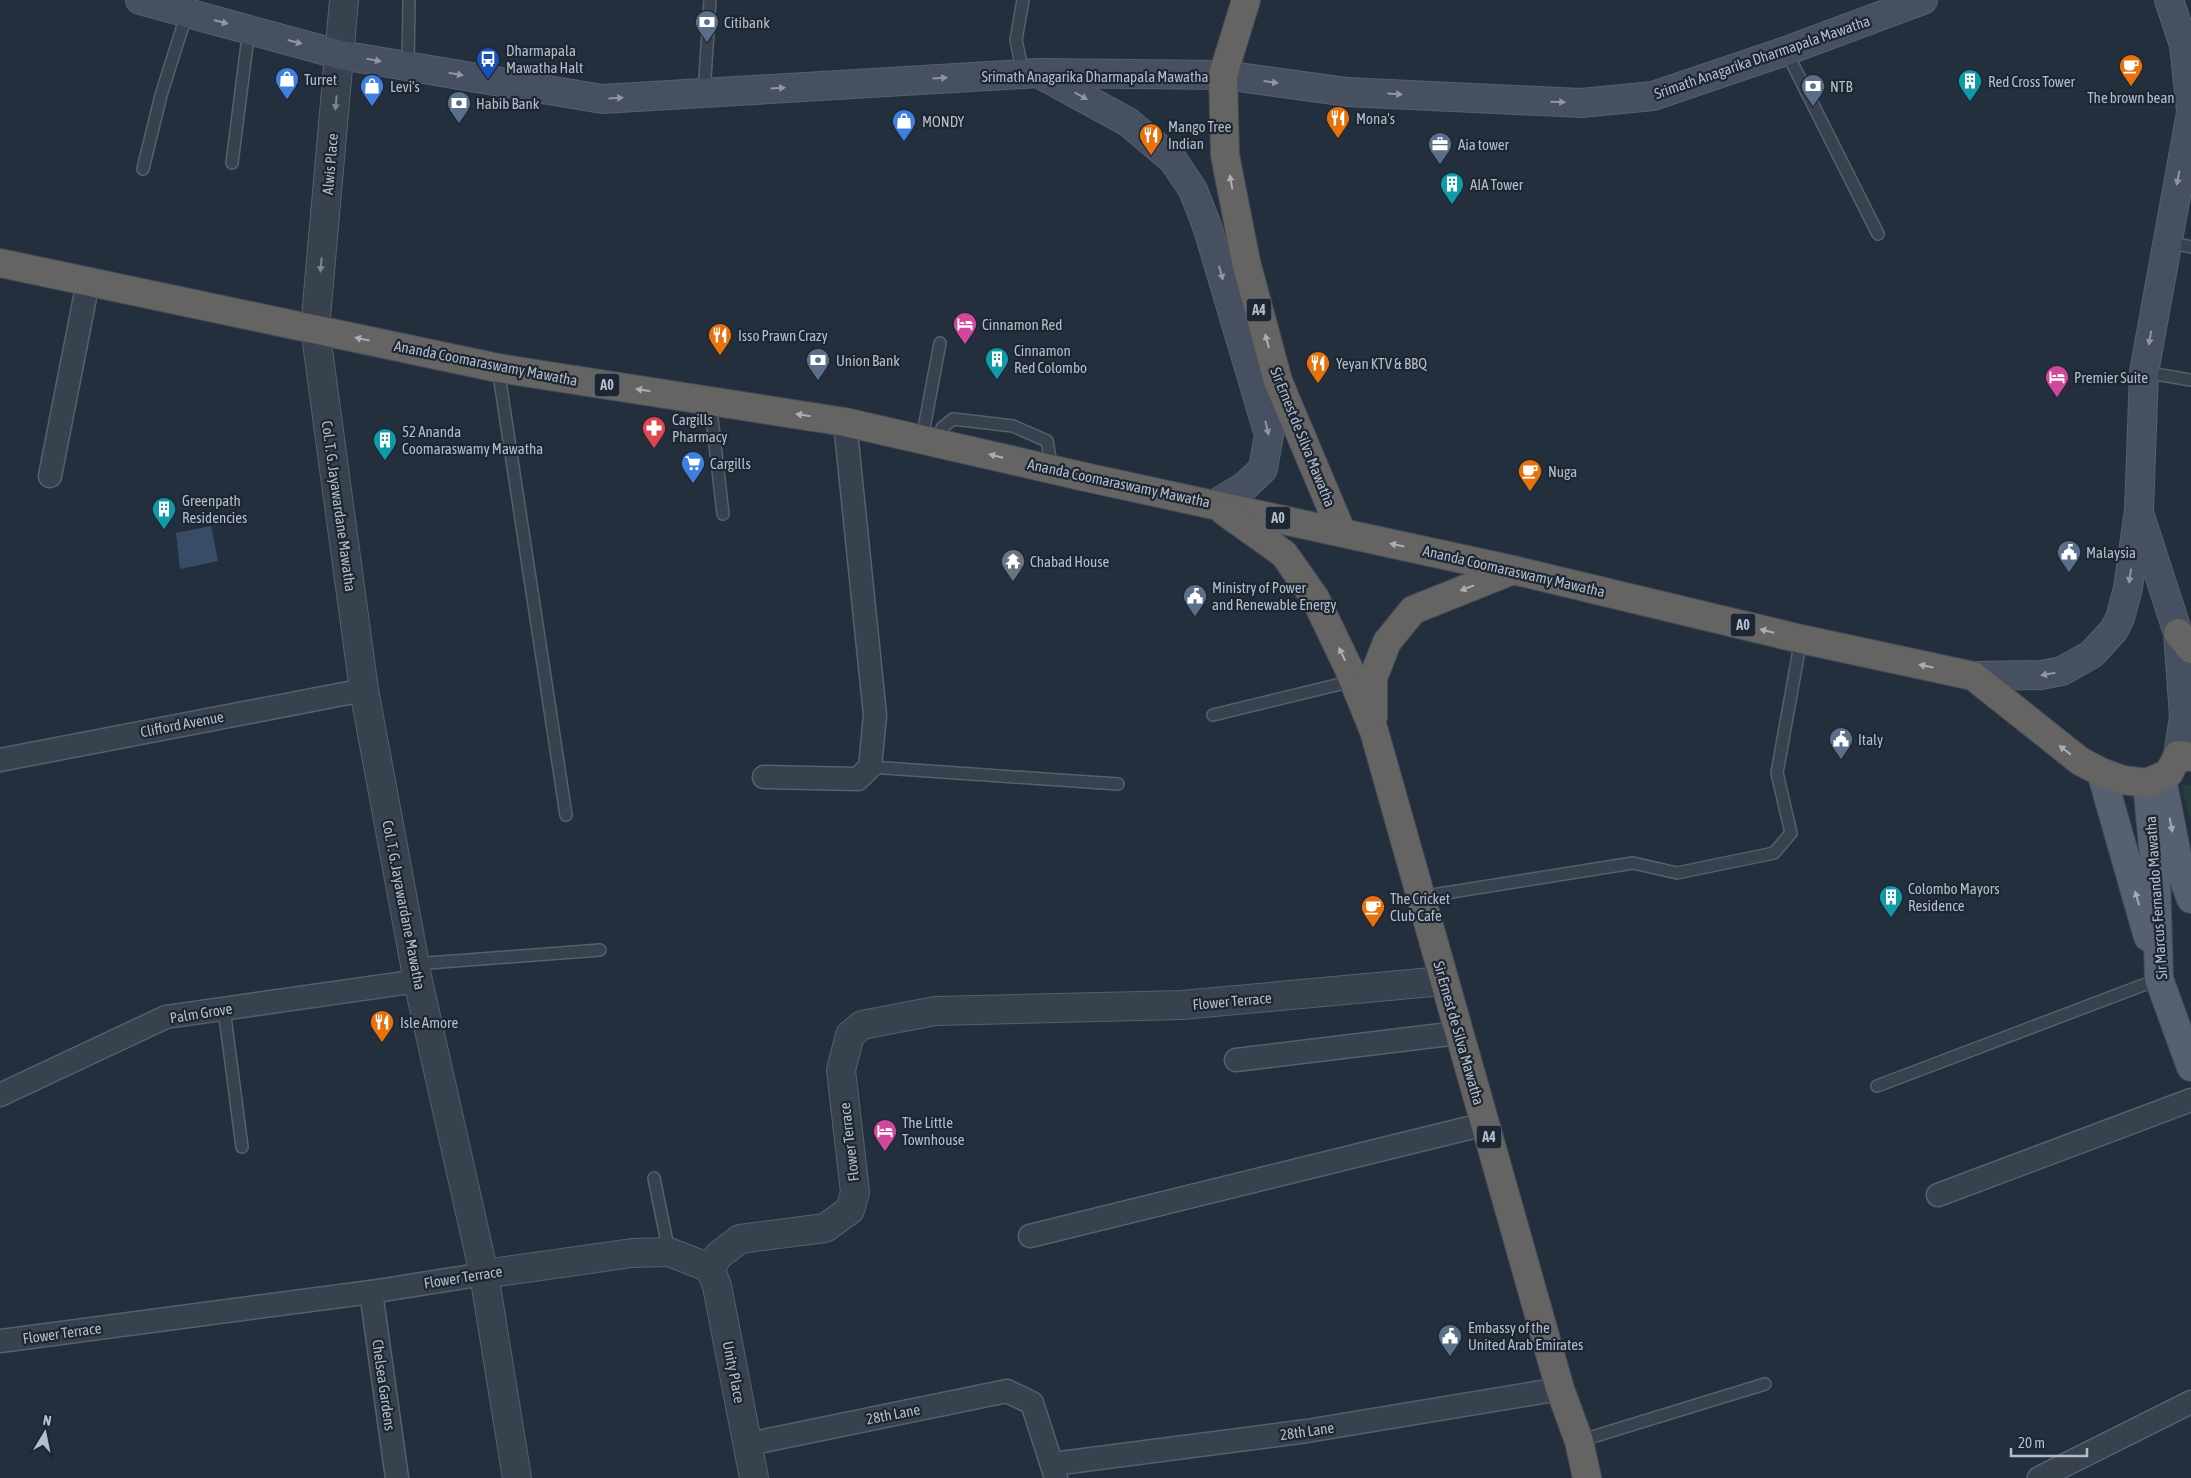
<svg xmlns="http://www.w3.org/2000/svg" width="2191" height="1478" font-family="'Asap Condensed',sans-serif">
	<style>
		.green { fill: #263c3f }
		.water { fill: #394c67 }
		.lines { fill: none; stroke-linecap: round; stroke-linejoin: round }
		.service-casing { stroke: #565f6c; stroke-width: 14 }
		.minor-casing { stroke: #565f6c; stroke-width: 25 }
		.tertiary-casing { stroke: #565f6c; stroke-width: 30 }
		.secondary-casing { stroke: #565f6c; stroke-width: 30 }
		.primary-casing { stroke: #414a57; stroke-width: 30 }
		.trunk-casing { stroke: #434c59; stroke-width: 30 }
		.service { stroke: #38414e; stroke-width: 11 }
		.minor { stroke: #38414e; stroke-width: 22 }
		.tertiary { stroke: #38414e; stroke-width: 28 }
		.secondary { stroke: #465061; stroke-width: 28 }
		.primary { stroke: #56606e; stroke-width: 28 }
		.trunk { stroke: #656462; stroke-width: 28 }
		.oneway { fill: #8e96a5 }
		.oneway2 { fill: #7c8592 }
		.oneway3 { fill: #a8afba }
		.oneway4 { fill: #a1aab7 }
		.labels { text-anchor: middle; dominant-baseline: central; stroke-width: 4.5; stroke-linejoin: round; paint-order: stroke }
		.shield { fill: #1d2633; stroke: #878f9c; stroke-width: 1 }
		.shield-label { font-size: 14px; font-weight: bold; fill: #b4bcc9 }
		.poi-label { font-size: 15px; fill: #b4bcc9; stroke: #1d2633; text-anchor: start }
		.street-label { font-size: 15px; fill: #b4bcc9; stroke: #1d2633 }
	</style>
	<rect width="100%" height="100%" fill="#242f3e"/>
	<path class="green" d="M2181,785H2191V823Z"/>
	<path class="water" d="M211,526L218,561L180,569L176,533Z"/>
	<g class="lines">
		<g class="service-casing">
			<g id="service">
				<path d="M1023,0L1016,40L1023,73"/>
				<path d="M1786,51L1878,234"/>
				<path d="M408,66L409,0"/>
				<path d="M704,93L710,0"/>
				<path d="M232,163L249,29"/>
				<path d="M143,169L161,95L187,13"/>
				<path d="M2168,242L2191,247"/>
				<path d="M498,368L566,815"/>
				<path d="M2144,372L2191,380"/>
				<path d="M710,401L723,514"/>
				<path d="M922,439L940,343"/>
				<path d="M939,442L942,428L953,419L1013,426L1047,441L1052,469"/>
				<path d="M1213,715L1353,681"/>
				<path d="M870,767L1118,784"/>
				<path d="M1420,897L1633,863L1677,873L1774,853L1791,833L1777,773L1801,639"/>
				<path d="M415,964L600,950"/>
				<path d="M224,1009L242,1147"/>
				<path d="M1877,1086L2159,979"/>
				<path d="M654,1178L669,1252"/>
				<path d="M1579,1441L1765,1384"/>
			</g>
		</g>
		<g class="minor-casing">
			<g id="minor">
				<path d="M50,476L88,282"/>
				<path d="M0,760L364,690"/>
				<path d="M764,777L858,779L870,767L875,715L845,422"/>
				<path d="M1236,1060L1458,1033"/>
				<path d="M0,1095L166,1017L418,981"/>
				<path d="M1938,1195L2191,1100"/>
				<path d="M1030,1236L1485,1124"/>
				<path d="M371,1292L397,1478"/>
				<path d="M0,1341L371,1292L484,1274"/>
				<path d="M749,1444L1007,1391L1032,1403L1056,1478"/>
				<path d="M1053,1464L1307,1431L1560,1389"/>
				<path d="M2039,1478L2191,1402"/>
			</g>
		</g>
		<g class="tertiary-casing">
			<g id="tertiary">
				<path d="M344,0L315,328L364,690L418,981L484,1274L517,1478"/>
				<path d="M710,1268L719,1255L740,1239L825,1228L850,1210L855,1192L841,1070L850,1035L862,1025L935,1011L1182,1005L1443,981"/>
				<path d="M710,1268L717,1286L754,1478"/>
				<path d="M484,1274L632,1253L669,1252L710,1268"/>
			</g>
		</g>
		<g class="secondary-casing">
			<g id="secondary">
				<path d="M140,0L341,55L602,99L1039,73L1223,75L1347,92L1581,103L1653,96L1786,51L1923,0"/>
				<path d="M2169,0L2184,45L2191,111"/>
				<path d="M1040,74L1128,122L1173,160L1193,190L1207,226L1269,435L1263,469L1245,486L1215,504"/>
				<path d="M2140,516L2178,633L2184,717L2178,755"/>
				<path d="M1973,676L2041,675L2062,671L2092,654L2114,630L2120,618L2128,588L2139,510L2144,372L2191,113"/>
			</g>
		</g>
		<g class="primary-casing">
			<g id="primary">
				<path d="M2101,772L2148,937"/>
				<path d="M2147,783L2156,877L2159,979L2191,1067"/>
				<path d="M2163,784L2179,866L2191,899"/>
			</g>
		</g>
		<g class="trunk-casing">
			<g id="trunk">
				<path d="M1246,0L1223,75L1225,155L1246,262L1278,381L1342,533"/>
				<path d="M0,263L498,368L845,422L1085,477L1513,570L1801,639L1973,676L2080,761L2101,772L2123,780L2147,783L2169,773L2178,755L2191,757"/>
				<path d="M1224,511L1284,554L1315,598L1348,667L1374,731L1560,1389L1579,1441L1587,1478"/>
				<path d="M2178,633L2191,649"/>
				<path d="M1373,717V678L1387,642L1413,610L1513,570"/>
			</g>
		</g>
		<use href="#service" class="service"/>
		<use href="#minor" class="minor"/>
		<use href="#tertiary" class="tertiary"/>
		<use href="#secondary" class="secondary"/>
		<use href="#primary" class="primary"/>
		<use href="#trunk" class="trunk"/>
	</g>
	<defs><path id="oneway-solid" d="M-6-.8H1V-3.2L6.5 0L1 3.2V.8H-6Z" transform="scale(1.25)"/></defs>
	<g class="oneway">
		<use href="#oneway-solid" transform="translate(221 22) rotate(15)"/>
		<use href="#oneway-solid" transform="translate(295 42) rotate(15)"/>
		<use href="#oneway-solid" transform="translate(374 60) rotate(10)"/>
		<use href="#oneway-solid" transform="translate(456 74) rotate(10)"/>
		<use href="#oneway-solid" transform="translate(940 78) rotate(-4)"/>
		<use href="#oneway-solid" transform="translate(1271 82) rotate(8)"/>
		<use href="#oneway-solid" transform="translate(778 88) rotate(-4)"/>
		<use href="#oneway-solid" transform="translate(1395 94) rotate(3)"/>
		<use href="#oneway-solid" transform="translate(1081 96) rotate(29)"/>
		<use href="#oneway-solid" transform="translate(616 98) rotate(-3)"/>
		<use href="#oneway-solid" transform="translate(1558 102) rotate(2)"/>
		<use href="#oneway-solid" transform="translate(2178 178) rotate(101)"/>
		<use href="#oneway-solid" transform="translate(1221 273) rotate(74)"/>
		<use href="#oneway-solid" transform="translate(2150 338) rotate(99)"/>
		<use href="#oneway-solid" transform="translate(1267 428) rotate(77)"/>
		<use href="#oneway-solid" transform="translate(2130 576) rotate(98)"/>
		<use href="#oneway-solid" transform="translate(2048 674) rotate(170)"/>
	</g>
	<g class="oneway2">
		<use href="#oneway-solid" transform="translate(336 103) rotate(95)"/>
		<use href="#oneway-solid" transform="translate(321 265) rotate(95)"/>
	</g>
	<g class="oneway3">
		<use href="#oneway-solid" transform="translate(1231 182) rotate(-101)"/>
		<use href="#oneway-solid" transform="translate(362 339) rotate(-168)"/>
		<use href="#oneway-solid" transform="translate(1267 341) rotate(-105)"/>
		<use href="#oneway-solid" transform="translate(643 390) rotate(-171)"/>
		<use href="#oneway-solid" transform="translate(803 415) rotate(-171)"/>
		<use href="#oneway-solid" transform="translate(996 456) rotate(-166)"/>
		<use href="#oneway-solid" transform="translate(1397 545) rotate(-168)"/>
		<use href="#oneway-solid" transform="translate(1467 588) rotate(159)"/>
		<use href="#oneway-solid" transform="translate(1767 631) rotate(-166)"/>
		<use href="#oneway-solid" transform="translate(1342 654) rotate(-115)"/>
		<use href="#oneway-solid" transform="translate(1926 666) rotate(-168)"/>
		<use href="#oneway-solid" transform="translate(2065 750) rotate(-142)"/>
	</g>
	<g class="oneway4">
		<use href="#oneway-solid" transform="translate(2171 825) rotate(79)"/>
		<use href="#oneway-solid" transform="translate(2137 898) rotate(-106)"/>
	</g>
	<defs>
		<g id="bank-pin" transform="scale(1.25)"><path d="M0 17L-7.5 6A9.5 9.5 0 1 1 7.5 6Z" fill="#5c6f8a" stroke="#1d2633"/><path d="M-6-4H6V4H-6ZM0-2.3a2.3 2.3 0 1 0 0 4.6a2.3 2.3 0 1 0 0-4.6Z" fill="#fff"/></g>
		<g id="bus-pin" transform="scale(1.25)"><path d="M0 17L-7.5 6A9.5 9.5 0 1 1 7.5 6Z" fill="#1a4fb4" stroke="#1d2633"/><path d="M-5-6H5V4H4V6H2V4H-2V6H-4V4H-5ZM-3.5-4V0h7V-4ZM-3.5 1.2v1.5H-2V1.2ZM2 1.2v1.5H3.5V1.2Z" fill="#fff"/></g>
		<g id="cafe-pin" transform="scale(1.25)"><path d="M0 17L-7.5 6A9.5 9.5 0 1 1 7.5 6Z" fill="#e8710a" stroke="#1d2633"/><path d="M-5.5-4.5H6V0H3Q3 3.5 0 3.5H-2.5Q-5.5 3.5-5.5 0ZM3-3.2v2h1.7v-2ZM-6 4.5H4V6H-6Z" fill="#fff"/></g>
		<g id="shop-pin" transform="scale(1.25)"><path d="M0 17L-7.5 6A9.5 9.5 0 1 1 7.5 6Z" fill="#3f7fe0" stroke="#1d2633"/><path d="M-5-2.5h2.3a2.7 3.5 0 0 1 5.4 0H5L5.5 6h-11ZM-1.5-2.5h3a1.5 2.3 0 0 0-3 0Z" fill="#fff"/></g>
		<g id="building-pin" transform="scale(1.25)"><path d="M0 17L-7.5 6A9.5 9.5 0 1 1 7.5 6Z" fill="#0f9aa8" stroke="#1d2633"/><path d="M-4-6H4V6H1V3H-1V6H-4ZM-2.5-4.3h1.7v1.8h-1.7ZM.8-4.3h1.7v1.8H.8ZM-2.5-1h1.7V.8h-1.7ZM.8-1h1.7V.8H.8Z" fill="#fff"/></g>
		<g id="restaurant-pin" transform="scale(1.25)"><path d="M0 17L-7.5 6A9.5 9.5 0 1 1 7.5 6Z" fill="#e8710a" stroke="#1d2633"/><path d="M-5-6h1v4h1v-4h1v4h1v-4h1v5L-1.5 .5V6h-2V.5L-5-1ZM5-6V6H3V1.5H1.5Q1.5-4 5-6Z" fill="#fff"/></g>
		<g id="office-pin" transform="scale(1.25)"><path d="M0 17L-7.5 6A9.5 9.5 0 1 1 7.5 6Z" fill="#5c6f8a" stroke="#1d2633"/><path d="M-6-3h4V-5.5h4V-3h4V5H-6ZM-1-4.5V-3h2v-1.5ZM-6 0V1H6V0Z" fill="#fff"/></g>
		<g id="hotel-pin" transform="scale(1.25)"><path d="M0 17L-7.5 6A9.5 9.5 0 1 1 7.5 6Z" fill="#d1479c" stroke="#1d2633"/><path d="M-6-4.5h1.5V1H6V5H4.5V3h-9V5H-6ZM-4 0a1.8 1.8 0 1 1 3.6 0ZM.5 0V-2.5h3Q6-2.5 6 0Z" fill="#fff"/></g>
		<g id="pharmacy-pin" transform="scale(1.25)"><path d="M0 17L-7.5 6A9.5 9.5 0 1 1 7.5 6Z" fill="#e0444e" stroke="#1d2633"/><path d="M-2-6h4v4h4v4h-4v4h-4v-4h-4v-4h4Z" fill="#fff"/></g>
		<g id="supermarket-pin" transform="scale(1.25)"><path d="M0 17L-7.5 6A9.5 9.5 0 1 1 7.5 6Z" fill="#3f7fe0" stroke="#1d2633"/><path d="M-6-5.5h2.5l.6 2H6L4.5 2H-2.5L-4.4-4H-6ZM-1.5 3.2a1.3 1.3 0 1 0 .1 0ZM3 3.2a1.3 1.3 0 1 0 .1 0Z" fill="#fff"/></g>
		<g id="civic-pin" transform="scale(1.25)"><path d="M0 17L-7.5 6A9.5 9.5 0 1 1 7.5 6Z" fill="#5c6f8a" stroke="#1d2633"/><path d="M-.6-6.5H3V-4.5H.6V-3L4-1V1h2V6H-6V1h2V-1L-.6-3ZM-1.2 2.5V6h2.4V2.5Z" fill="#fff"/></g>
		<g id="temple-pin" transform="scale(1.25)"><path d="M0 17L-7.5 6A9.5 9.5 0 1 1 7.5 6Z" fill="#6b7280" stroke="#1d2633"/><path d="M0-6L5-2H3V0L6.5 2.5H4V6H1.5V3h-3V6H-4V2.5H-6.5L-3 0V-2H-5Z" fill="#fff"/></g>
	</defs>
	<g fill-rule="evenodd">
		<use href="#bank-pin" x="707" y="22"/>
		<use href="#bus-pin" x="488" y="59"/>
		<use href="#cafe-pin" x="2131" y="66"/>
		<use href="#shop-pin" x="287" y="79"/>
		<use href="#building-pin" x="1970" y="81"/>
		<use href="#shop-pin" x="372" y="86"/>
		<use href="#bank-pin" x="1813" y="86"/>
		<use href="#bank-pin" x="459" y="103"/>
		<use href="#restaurant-pin" x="1338" y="118"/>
		<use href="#shop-pin" x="904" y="121"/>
		<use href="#restaurant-pin" x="1151" y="135"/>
		<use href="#office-pin" x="1440" y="144"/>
		<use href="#building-pin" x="1452" y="184"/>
		<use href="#hotel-pin" x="965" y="324"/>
		<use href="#restaurant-pin" x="720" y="335"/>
		<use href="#building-pin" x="997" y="359"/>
		<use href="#bank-pin" x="818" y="360"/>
		<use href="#restaurant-pin" x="1318" y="363"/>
		<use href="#hotel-pin" x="2057" y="377"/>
		<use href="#pharmacy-pin" x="654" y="428"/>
		<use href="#building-pin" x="385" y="440"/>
		<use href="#supermarket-pin" x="693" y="463"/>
		<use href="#cafe-pin" x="1530" y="471"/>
		<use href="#building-pin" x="164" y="509"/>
		<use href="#civic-pin" x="2069" y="552"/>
		<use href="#temple-pin" x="1013" y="561"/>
		<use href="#civic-pin" x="1195" y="596"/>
		<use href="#civic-pin" x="1841" y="739"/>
		<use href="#building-pin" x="1891" y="897"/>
		<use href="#cafe-pin" x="1373" y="907"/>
		<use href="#restaurant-pin" x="382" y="1022"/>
		<use href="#hotel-pin" x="885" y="1131"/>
		<use href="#civic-pin" x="1450" y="1336"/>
	</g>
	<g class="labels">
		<g class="shield">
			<rect x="1246.5" y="298.5" width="25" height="23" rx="4"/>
			<rect x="594.5" y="373.5" width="25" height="23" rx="4"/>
			<rect x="1265.5" y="506.5" width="25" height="23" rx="4"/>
			<rect x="1730.5" y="613.5" width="25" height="23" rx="4"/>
			<rect x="1476.5" y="1125.5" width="25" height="23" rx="4"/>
		</g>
		<g class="shield-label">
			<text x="1259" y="310">A4</text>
			<text x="607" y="385">A0</text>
			<text x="1278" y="518">A0</text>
			<text x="1743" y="625">A0</text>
			<text x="1489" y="1137">A4</text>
		</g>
		<g class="poi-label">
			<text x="724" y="22">Citibank</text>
			<text x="506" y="50">Dharmapala<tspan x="506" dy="17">Mawatha Halt</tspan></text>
			<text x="304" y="79">Turret</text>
			<text x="1988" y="81">Red Cross Tower</text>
			<text x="390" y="86">Levi's</text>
			<text x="1830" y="86">NTB</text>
			<text x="2131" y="97" text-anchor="middle">The brown bean</text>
			<text x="476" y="103">Habib Bank</text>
			<text x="1356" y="118">Mona's</text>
			<text x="922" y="121">MONDY</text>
			<text x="1168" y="126">Mango Tree<tspan x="1168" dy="17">Indian</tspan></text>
			<text x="1458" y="144">Aia tower</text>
			<text x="1470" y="184">AIA Tower</text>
			<text x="982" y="324">Cinnamon Red</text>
			<text x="738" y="335">Isso Prawn Crazy</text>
			<text x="1014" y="350">Cinnamon<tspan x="1014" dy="17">Red Colombo</tspan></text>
			<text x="836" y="360">Union Bank</text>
			<text x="1336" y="363">Yeyan KTV &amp; BBQ</text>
			<text x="2074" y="377">Premier Suite</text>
			<text x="672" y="419">Cargills<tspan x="672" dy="17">Pharmacy</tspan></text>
			<text x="402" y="431">52 Ananda<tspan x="402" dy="17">Coomaraswamy Mawatha</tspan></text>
			<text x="710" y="463">Cargills</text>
			<text x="1548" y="471">Nuga</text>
			<text x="182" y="500">Greenpath<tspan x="182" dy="17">Residencies</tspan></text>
			<text x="2086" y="552">Malaysia</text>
			<text x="1030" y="561">Chabad House</text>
			<text x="1212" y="587">Ministry of Power<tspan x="1212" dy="17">and Renewable Energy</tspan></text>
			<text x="1858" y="739">Italy</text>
			<text x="1908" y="888">Colombo Mayors<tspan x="1908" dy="17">Residence</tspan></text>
			<text x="1390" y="898">The Cricket<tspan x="1390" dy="17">Club Cafe</tspan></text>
			<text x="400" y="1022">Isle Amore</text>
			<text x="902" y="1122">The Little<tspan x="902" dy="17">Townhouse</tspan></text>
			<text x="1468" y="1327">Embassy of the<tspan x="1468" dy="17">United Arab Emirates</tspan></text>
		</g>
		<g class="street-label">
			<text transform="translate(1762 57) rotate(-19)">Srimath Anagarika Dharmapala Mawatha</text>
			<text x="1095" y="76">Srimath Anagarika Dharmapala Mawatha</text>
			<text transform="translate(330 164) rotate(-85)">Alwis Place</text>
			<text transform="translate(486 363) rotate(11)">Ananda Coomaraswamy Mawatha</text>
			<text transform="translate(1303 437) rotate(68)">Sir Ernest de Silva Mawatha</text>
			<text transform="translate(1119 483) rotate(12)">Ananda Coomaraswamy Mawatha</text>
			<text transform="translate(339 506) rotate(82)">Col. T. G. Jayawardane Mawatha</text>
			<text transform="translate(1514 571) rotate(13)">Ananda Coomaraswamy Mawatha</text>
			<text transform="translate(182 724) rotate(-11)">Clifford Avenue</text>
			<text transform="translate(2156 898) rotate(-94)">Sir Marcus Fernando Mawatha</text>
			<text transform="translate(404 905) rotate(79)">Col. T. G. Jayawardane Mawatha</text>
			<text transform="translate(1232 1001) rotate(-5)">Flower Terrace</text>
			<text transform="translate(201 1013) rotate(-9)">Palm Grove</text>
			<text transform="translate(1459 1033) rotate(74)">Sir Ernest de Silva Mawatha</text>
			<text transform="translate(849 1142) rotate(-97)">Flower Terrace</text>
			<text transform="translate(463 1277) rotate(-9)">Flower Terrace</text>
			<text transform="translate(62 1333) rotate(-8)">Flower Terrace</text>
			<text transform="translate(734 1372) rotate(79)">Unity Place</text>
			<text transform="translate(384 1385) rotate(82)">Chelsea Gardens</text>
			<text transform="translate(893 1414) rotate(-11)">28th Lane</text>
			<text transform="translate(1307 1431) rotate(-8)">28th Lane</text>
		</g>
	</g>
	<g transform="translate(45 1433) rotate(10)" stroke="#1d2633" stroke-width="4" paint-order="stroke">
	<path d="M0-4L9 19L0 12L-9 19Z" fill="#b4bcc9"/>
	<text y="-8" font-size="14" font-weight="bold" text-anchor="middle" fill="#b4bcc9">N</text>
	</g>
	<path d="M2011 1448v8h76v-8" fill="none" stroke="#b4bcc9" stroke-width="2.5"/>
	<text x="2018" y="1448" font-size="15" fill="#b4bcc9" stroke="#1d2633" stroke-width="4" paint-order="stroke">20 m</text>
</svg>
